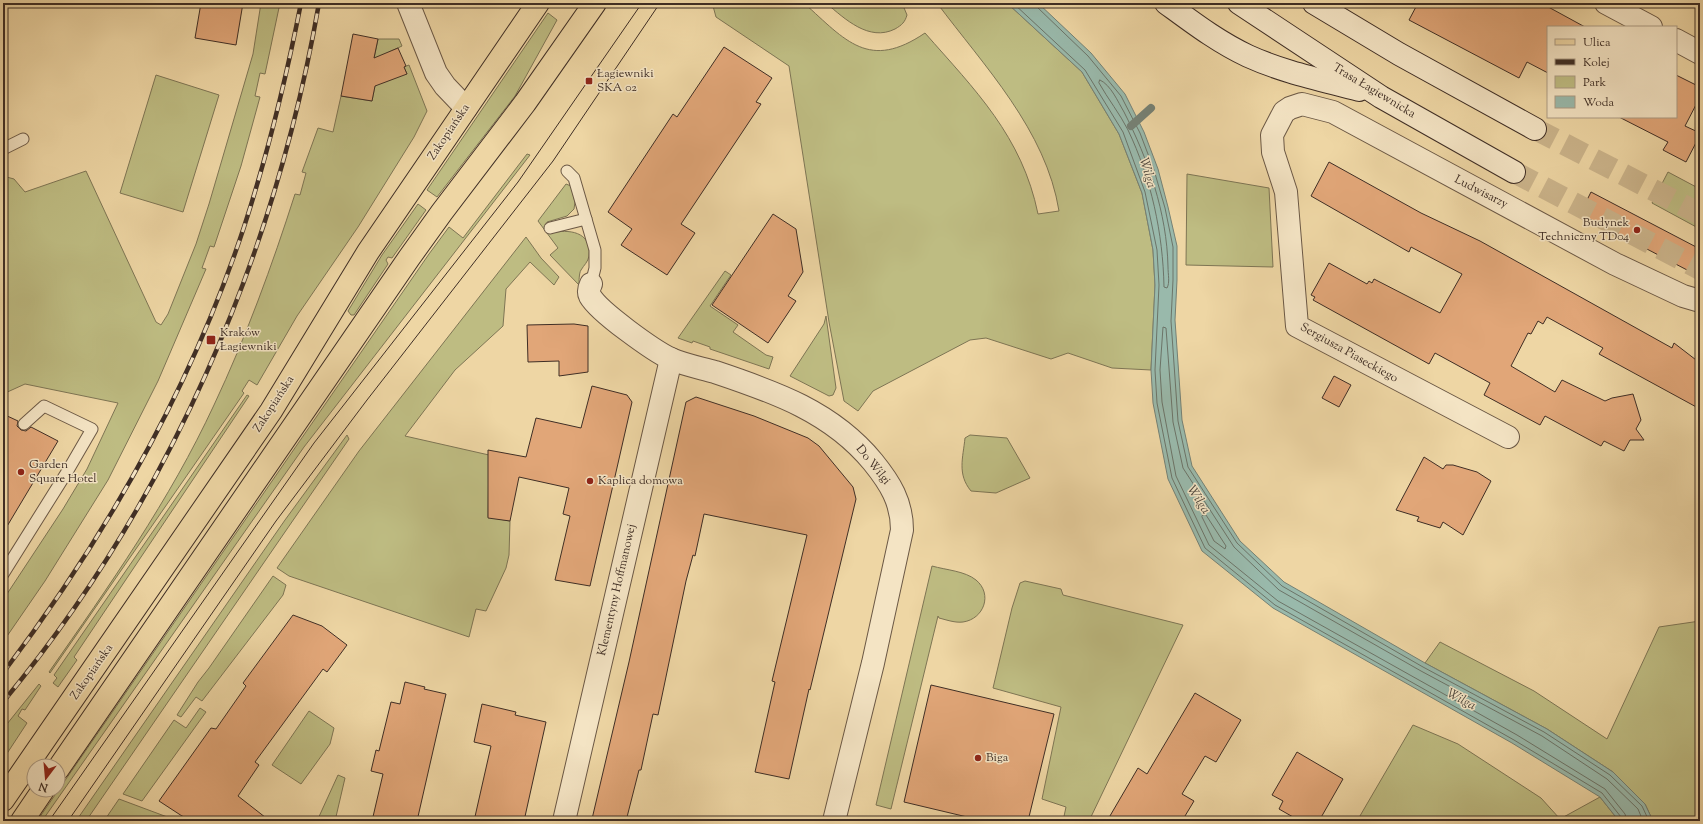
<svg xmlns="http://www.w3.org/2000/svg" width="1703" height="824" font-family="'Sorts Mill Goudy',serif">
	<style>
		.green { fill: #bebc82; stroke: #7e7554 }
		.water { fill: #99b9ab; stroke: #758175 }
		.lines { fill: none; stroke-linecap: round; stroke-linejoin: round }
		.shore { stroke: #6c7468; stroke-width: 1 }
		.stream { stroke: #758175; stroke-width: 8 }
		.building { fill: #e1a678; stroke: #3f2e25 }
		.secondary-tunnel { stroke: #cbb48b; stroke-width: 22; stroke-dasharray: 22 11; stroke-linecap: butt }
		.lane-casing { stroke: #6b5845; stroke-width: 13 }
		.street-casing { stroke: #6b5845; stroke-width: 24 }
		.secondary-casing { stroke: #3f2e25; stroke-width: 24 }
		.primary-casing { stroke: #3f2e25; stroke-width: 24 }
		.lane { stroke: #f4e4c4; stroke-width: 11 }
		.street { stroke: #f4e4c4; stroke-width: 22 }
		.secondary { stroke: #f4e4c4; stroke-width: 22 }
		.primary { stroke: #eed6a4; stroke-width: 22 }
		.tram { stroke: #3f2e25; stroke-width: 1 }
		.rail-casing { stroke: #3f2e25; stroke-width: 4.5 }
		.rail { stroke: #f4e4c4; stroke-width: 3; stroke-dasharray: 9; stroke-linecap: butt }
		.poi-dot { fill: #8f2418; stroke: #f4e4c4; stroke-width: 1.5 }
		.labels { text-anchor: middle; dominant-baseline: central; stroke-width: 3; stroke-linejoin: round; paint-order: stroke }
		.poi-label { font-size: 12px; fill: #3f2e25; stroke: #f4e4c4; text-anchor: start }
		.street-label { font-size: 12px; fill: #3f2e25; stroke: #f4e4c4 }
		.water-label { font-size: 13px; font-style: italic; fill: #514a40; stroke: #f4e4c4 }
	</style>
	<rect width="100%" height="100%" fill="#eed6a4"/>
	<filter id="stains"><feTurbulence type="fractalNoise" baseFrequency=".005" numOctaves="4"/><feColorMatrix values="0 0 0 0 .2 0 0 0 0 .09 0 0 0 0 .02 0 0 0 .5 -.17"/></filter>
	<radialGradient id="worn" r=".72"><stop offset=".6" stop-color="#630" stop-opacity="0"/><stop offset="1" stop-color="#630" stop-opacity=".3"/></radialGradient>
	<g class="green">
		<path d="M261,3H280L265,74L260,73L255,96L260,97L241,166L214,247L210,246L202,268L206,269L158,381L108,480L45,581L3,642V600L63,509L87,469L118,403L25,384L3,394V176L14,179L25,192L86,171L156,322L161,325L168,314L196,244L209,204L253,54Z"/>
		<path d="M707,3H804C846,41 869,71 925,33C975,90 1022,136 1038,214L1059,211C1046,130 984,66 937,3H1007L1082,72L1119,134L1142,193L1153,250L1155,285L1151,370L1112,368L1068,353L1051,359L986,338L970,340L873,391L858,411L844,401L829,322L789,66L716,17L713,6Z"/>
		<path d="M826,3H902L907,15C905,22 902,25 895,29C869,42 845,19 826,3Z"/>
		<path d="M548,13L557,20L515,96L437,197L427,190Z"/>
		<path d="M378,39H399L402,46L389,52L407,74L404,67L409,65L427,111L414,137L358,227L297,316L257,385L249,380L242,391L244,393L50,673L49,672C109,586 170,500 214,405C246,337 272,266 295,194L300,195L306,173L302,172L318,128L333,132L341,96L372,101L377,75L371,73Z"/>
		<path d="M156,75L219,95L183,212L120,193Z"/>
		<path d="M527,154L530,155L304,447L42,821H37L429,254L449,227L463,238Z"/>
		<path d="M1668,172L1700,189V229L1652,203Z"/>
		<path d="M1187,174L1269,188L1273,267L1186,265Z"/>
		<path d="M566,184L571,186L575,202L574,209L567,216L547,222L551,233C568,229 592,231 589,256C588,262 584,265 581,270C579,273 579,281 579,285L550,255L558,248L538,221Z"/>
		<path d="M418,204L426,210L392,258L388,257L386,260L388,264L354,315H351L348,311L382,255Z"/>
		<path d="M526,237L541,258L559,277L554,285L530,262L506,289L503,326L455,370L405,436L489,455L488,517L510,521L509,555L506,568L486,611L476,609L469,637L289,576L277,568L359,451Z"/>
		<path d="M725,271L731,275L710,306L738,325L733,332L766,355L773,357L769,369L710,349V347L693,341L692,343L678,338Z"/>
		<path d="M826,316L836,388L833,395L829,396L790,376L824,324Z"/>
		<path d="M247,395L249,396L74,657L77,660L58,687L53,683L57,678L54,675Z"/>
		<path d="M347,435L349,439L86,821H76L285,520Z"/>
		<path d="M970,435L1007,438L1030,478L996,493L971,491C957,474 963,458 965,438Z"/>
		<path d="M932,566C946,570 965,571 976,580C993,594 984,619 963,622C955,623 947,620 939,618L938,616L891,809L876,805Z"/>
		<path d="M273,576L286,585L283,595L202,701L196,697L181,717L177,715L198,682L209,668Z"/>
		<path d="M1025,581L1061,589L1063,595L1183,625L1089,821H1063L1066,807L1042,799L1061,707L993,688L1012,608L1020,583Z"/>
		<path d="M1700,621V821H1653L1645,804L1613,772L1547,729L1425,663L1440,642L1534,691L1607,739L1659,627Z"/>
		<path d="M39,684L41,686L25,710L22,709L18,716L27,723L6,755H3V729Z"/>
		<path d="M200,708L206,712L142,801L123,794L174,720L186,728Z"/>
		<path d="M309,711L334,728L330,744L301,784L272,765Z"/>
		<path d="M1413,725L1458,744L1541,798L1560,819L1600,797L1619,821H1357Z"/>
		<path d="M338,775L345,778L335,821H317Z"/>
		<path d="M119,799L178,821H104Z"/>
	</g>
	<path class="water" d="M1007,3H1038L1091,53L1125,94L1144,132L1158,169L1168,207L1177,246V280L1175,320L1182,420L1192,466L1240,541L1284,582L1425,663L1547,729L1613,772L1645,804L1653,821H1619L1600,797L1512,743L1273,608L1202,551L1168,479L1153,403L1151,370L1155,285L1153,250L1142,193L1119,134L1082,72Z"/>
	<g class="lines">
		<g class="shore">
			<path d="M1013,3L1085,70L1123,132L1145,192L1157,250L1159,285L1155,370L1157,403L1172,478L1205,548L1275,605L1514,740L1602,793L1621,817L1622,821"/>
			<path d="M1036,3L1037,7L1088,56L1121,96L1140,133L1154,170L1165,208L1173,247V280L1171,321L1178,421L1188,467L1237,543L1282,586L1423,667L1544,732L1610,775L1642,806L1649,821"/>
			<path d="M1100,80C1111,85 1118,102 1124,112C1148,159 1167,213 1168,267C1168,274 1170,283 1167,288L1164,287C1163,233 1151,178 1128,130C1120,114 1108,99 1099,83Z"/>
			<path d="M1203,515H1206L1226,546L1225,549L1214,541L1202,517Z"/>
			<path d="M1627,821L1625,814L1605,789L1517,735L1278,601L1209,545L1176,476L1162,402L1160,370L1163,327L1166,328L1173,422L1183,468L1234,547L1279,590L1421,671L1542,736L1607,779L1638,809L1643,821"/>
		</g>
		<path class="stream" d="M1131,126L1151,108"/>
	</g>
	<g class="building">
		<path d="M201,3H243L236,45L195,38Z"/>
		<path d="M1418,3H1541L1585,27H1548V73L1527,62L1519,78L1409,20Z"/>
		<path d="M353,34L378,39L374,58L398,48L406,66L404,67L407,74L375,86L372,101L341,96Z"/>
		<path d="M724,47L772,78L756,102L761,104L681,224L695,233L667,275L621,245L632,229L608,212L673,114L677,117Z"/>
		<path d="M1676,75L1700,87V97L1685,126L1700,133V135L1686,162L1663,150L1668,142L1619,117H1676Z"/>
		<path d="M1329,162L1421,213L1480,241L1672,348L1674,343L1700,363V409L1599,354L1603,348L1547,317L1543,324L1538,321L1531,334L1528,333L1511,366L1555,392L1562,380L1605,401L1612,398L1633,394L1641,420L1636,429L1644,440H1630L1624,451L1604,441L1601,446L1545,416L1540,425L1484,395L1490,383L1435,353L1429,364L1313,300L1315,297L1311,295L1329,263L1367,284L1369,281L1372,283L1374,279L1440,313L1462,274L1411,247L1409,252L1311,196Z"/>
		<path d="M1591,192L1700,249L1689,271L1580,214Z"/>
		<path d="M773,214L796,229L803,272L788,296L796,301L768,343L712,305Z"/>
		<path d="M574,324L588,326V372L559,376V361L528,362L527,325Z"/>
		<path d="M1334,376L1351,385L1339,407L1322,398Z"/>
		<path d="M592,386L627,395L632,402L590,586L555,580L570,516L563,514L569,488L519,477L510,521L488,518V450L526,457L536,418L581,428Z"/>
		<path d="M696,397L754,416L808,438L819,446L853,487L856,499L810,690L809,689L789,779L755,772L775,682L772,681L807,535L704,514L695,556L693,555L686,581L658,715L653,714L641,770H639L626,821H603L592,819L629,662L686,402Z"/>
		<path d="M3,414L18,421L17,426L21,430L26,431L31,427L58,441L3,533Z"/>
		<path d="M1424,457L1443,469L1446,465H1453L1477,472L1491,481L1463,535L1443,522L1440,528L1417,521L1419,517L1396,510Z"/>
		<path d="M293,615L322,626L347,645L327,672L323,669L255,762L259,765L238,796L270,821H195L182,816L159,801L211,728L216,729L246,686L243,683Z"/>
		<path d="M405,682L425,687L424,689L446,694L417,821H372L383,774L371,771L376,750L379,751L391,702L400,704Z"/>
		<path d="M931,685L1054,714L1028,821H984L904,802Z"/>
		<path d="M1195,693L1241,720L1216,762L1205,756L1182,794L1194,801L1182,821H1107L1138,768L1147,774Z"/>
		<path d="M482,704L516,712L515,715L546,722L524,821H474L491,746L474,742Z"/>
		<path d="M1297,752L1343,779L1319,821H1300L1279,809L1283,801L1272,795Z"/>
	</g>
	<g class="lines">
		<g class="secondary-tunnel">
			<path d="M1535,129L1700,214"/>
			<path d="M1514,172L1700,269"/>
		</g>
		<g class="lane-casing">
			<g id="lane">
				<path d="M3,149L23,139"/>
				<path d="M567,171L574,178L595,250V268L591,284"/>
				<path d="M550,228L586,219"/>
				<path d="M3,574L67,472L92,429L44,406L24,424"/>
			</g>
		</g>
		<g class="street-casing">
			<g id="street">
				<path d="M408,3L436,73L445,86L466,108"/>
				<path d="M1606,3L1651,27"/>
				<path d="M1676,40L1700,53"/>
				<path d="M591,284C589,288 588,292 590,296C599,312 654,351 671,359C685,365 701,368 715,372C775,392 832,412 873,462C890,483 902,502 902,530L873,663L834,821"/>
				<path d="M1508,437L1297,326L1286,192L1273,152L1272,135L1284,112L1290,108L1302,104L1333,112L1615,264L1683,296L1700,301"/>
				<path d="M564,821L671,359"/>
			</g>
		</g>
		<g class="secondary-casing">
			<g id="secondary">
				<path d="M1166,3C1192,22 1218,42 1248,56C1283,72 1322,80 1359,90"/>
				<path d="M1239,3L1381,97L1514,172"/>
				<path d="M1314,3L1399,54L1535,129"/>
			</g>
		</g>
		<g class="primary-casing">
			<g id="primary">
				<path d="M58,769L409,258L442,212L525,103L595,3"/>
				<path d="M3,800L271,411L368,252L538,3"/>
				<path d="M22,821L43,790"/>
			</g>
		</g>
		<use href="#lane" class="lane"/>
		<use href="#street" class="street"/>
		<use href="#secondary" class="secondary"/>
		<use href="#primary" class="primary"/>
		<g class="tram">
			<path d="M49,821L314,443L518,182L642,3"/>
			<path d="M68,821L276,521L367,400L553,161L660,3"/>
		</g>
		<g class="rail-casing">
			<g id="rail">
				<path d="M3,673C105,538 191,388 244,227C268,153 286,79 301,3"/>
				<path d="M3,702C168,503 275,257 319,3"/>
			</g>
		</g>
		<use href="#rail" class="rail"/>
	</g>
	<g class="poi-dot">
		<rect x="585" y="77" width="8" height="8" rx="2"/>
		<circle cx="1637" cy="230" r="4"/>
		<rect x="206" y="335" width="10" height="10" rx="2"/>
		<circle cx="21" cy="472" r="4"/>
		<circle cx="590" cy="481" r="4"/>
		<circle cx="978" cy="758" r="4"/>
	</g>
	<g class="labels">
		<g class="poi-label">
			<text x="597" y="74">Łagiewniki<tspan x="597" dy="14">SKA 02</tspan></text>
			<text x="1629" y="223" text-anchor="end">Budynek<tspan x="1629" dy="14">Techniczny TD04</tspan></text>
			<text x="220" y="333">Kraków<tspan x="220" dy="14">Łagiewniki</tspan></text>
			<text x="29" y="465">Garden<tspan x="29" dy="14">Square Hotel</tspan></text>
			<text x="598" y="481">Kaplica domowa</text>
			<text x="986" y="758">Biga</text>
		</g>
		<g class="street-label">
			<text transform="translate(1374 91) rotate(31)">Trasa Łagiewnicka</text>
			<text transform="translate(449 132) rotate(-56)">Zakopiańska</text>
			<text transform="translate(1481 192) rotate(27)">Ludwisarzy</text>
			<text transform="translate(1349 353) rotate(29)">Sergiusza Piaseckiego</text>
			<text transform="translate(274 404) rotate(-57)">Zakopiańska</text>
			<text transform="translate(873 465) rotate(51)">Do Wilgi</text>
			<text transform="translate(617 590) rotate(-77)">Klementyny Hoffmanowej</text>
			<text transform="translate(92 672) rotate(-55)">Zakopiańska</text>
		</g>
		<g class="water-label">
			<text transform="translate(1147 173) rotate(74)">Wilga</text>
			<text transform="translate(1198 500) rotate(57)">Wilga</text>
			<text transform="translate(1461 700) rotate(28)">Wilga</text>
		</g>
	</g>
	<rect width="1703" height="824" fill="none" stroke="#eed6a4" stroke-width="16"/>
	<rect x="4" y="4" width="1695" height="816" fill="none" stroke="#3f2e25" stroke-width="2"/>
	<rect x="8" y="8" width="1687" height="808" fill="none" stroke="#3f2e25"/>
	<rect x="1547" y="26" width="130" height="92" fill="#f4e4c4" stroke="#ac9b84"/>
	<rect x="1555" y="39" width="20" height="6" fill="#eed6a4" stroke="#ac9b84"/>
	<text x="1583" y="46" font-size="12" fill="#3f2e25">Ulica</text>
	<rect x="1555" y="59" width="20" height="6" fill="#3f2e25" stroke="#ac9b84"/>
	<text x="1583" y="66" font-size="12" fill="#3f2e25">Kolej</text>
	<rect x="1555" y="76" width="20" height="12" fill="#bebc82" stroke="#ac9b84"/>
	<text x="1583" y="86" font-size="12" fill="#3f2e25">Park</text>
	<rect x="1555" y="96" width="20" height="12" fill="#99b9ab" stroke="#ac9b84"/>
	<text x="1583" y="106" font-size="12" fill="#3f2e25">Woda</text>
	<g transform="translate(46 778) rotate(196)"><circle r="19" fill="#f4e4c4" stroke="#ac9b84"/>
	<path d="M0-3L7 15L0 10L-7 15Z" fill="#8f2418"/>
	<text y="-6" font-size="11" font-weight="bold" text-anchor="middle" fill="#3f2e25">N</text>
	</g>
	<rect width="100%" height="100%" filter="url(#stains)"/>
	<rect width="100%" height="100%" fill="url(#worn)"/>
</svg>
